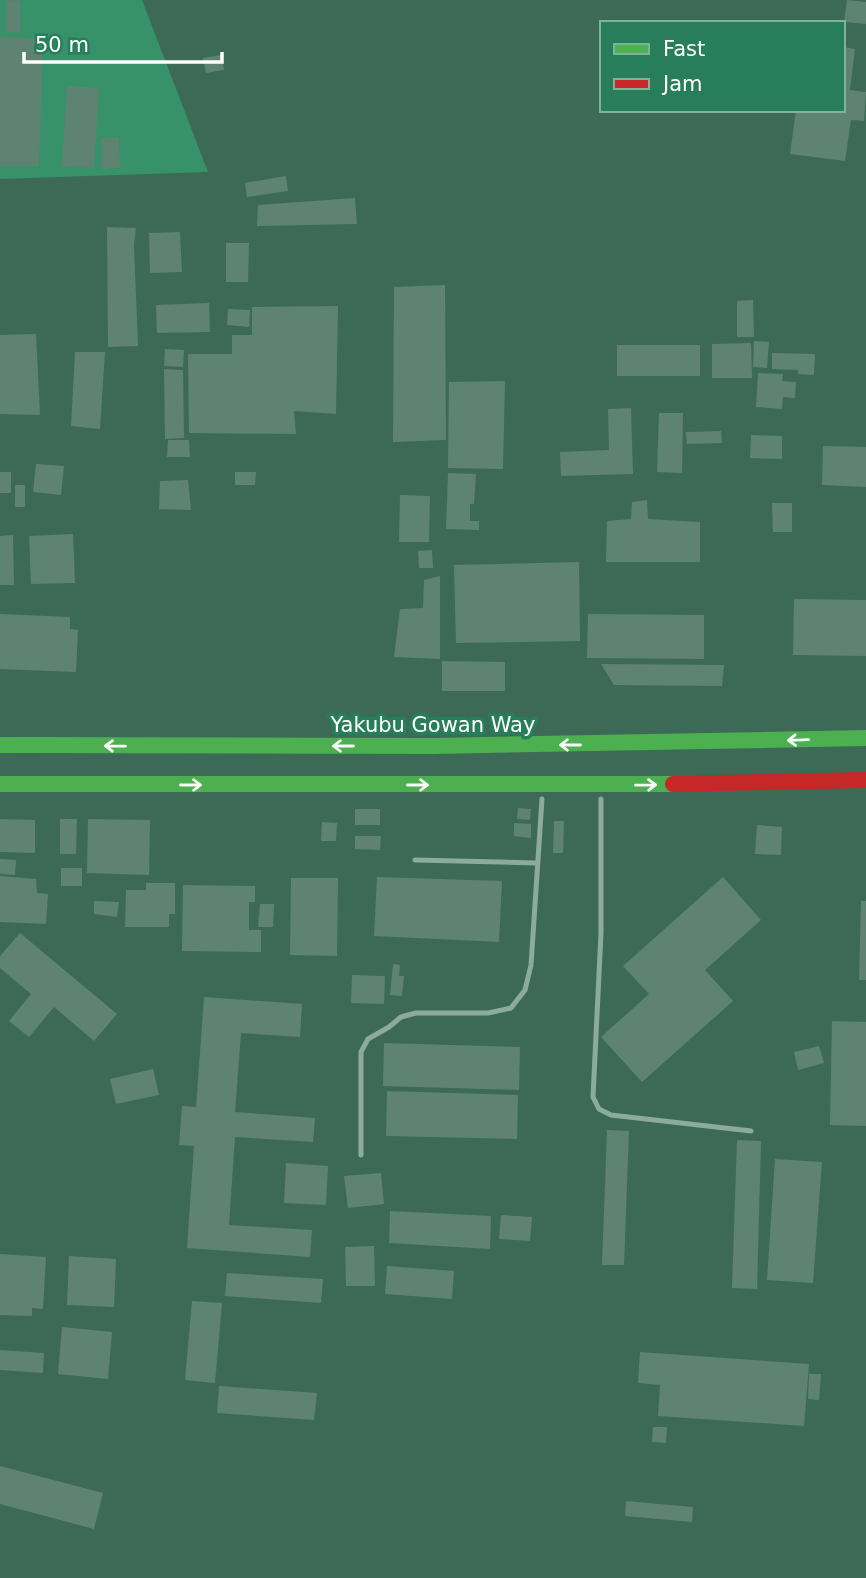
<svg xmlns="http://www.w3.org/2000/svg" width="866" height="1578" font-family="'DejaVu Sans',sans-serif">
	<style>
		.pitch { fill: #379169 }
		.building { fill: #5f8372 }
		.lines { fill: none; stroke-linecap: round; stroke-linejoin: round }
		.lane { stroke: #8dab9d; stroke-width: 5 }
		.fast { stroke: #4caf50; stroke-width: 16 }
		.jam { stroke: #c62828; stroke-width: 16 }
		.oneway { stroke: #f6fbf6 }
		.labels { text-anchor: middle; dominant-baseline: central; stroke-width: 7; stroke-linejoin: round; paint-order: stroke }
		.street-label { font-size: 21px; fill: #fff; stroke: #287e5a }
	</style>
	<rect width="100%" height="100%" fill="#3c6a56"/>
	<path class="pitch" d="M0,0H142L208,172L0,179Z"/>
	<g class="building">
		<path d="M6,0L20,1V33L6,32Z"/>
		<path d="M847,0L866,2V24L844,22Z"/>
		<path d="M0,37L43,39L39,166H0Z"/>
		<path d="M843,47L855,49L850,90L866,92L864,121L851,120L845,161L790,154L796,110H843Z"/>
		<path d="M222,55L224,70L206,73L203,58Z"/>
		<path d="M67,86L99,88L94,168L62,166Z"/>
		<path d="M101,138H119L120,168L102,169Z"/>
		<path d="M286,176L288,191L247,197L245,183Z"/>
		<path d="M355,198L357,224L257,226L258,205Z"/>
		<path d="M107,227L136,228L134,245L138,346L108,347Z"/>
		<path d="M180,232L182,272L150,273L149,233Z"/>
		<path d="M226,243H249L248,282H226Z"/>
		<path d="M445,285L446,440L393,442L394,287Z"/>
		<path d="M753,300L754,337H737V301Z"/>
		<path d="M209,303L210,332L157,333L156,305Z"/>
		<path d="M338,306L336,414L294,411L296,434L189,433L188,354H232V335H252V307Z"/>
		<path d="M228,309L250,310L249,327L227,325Z"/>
		<path d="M36,334L40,415L0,414V335Z"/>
		<path d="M754,341L769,342L767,368L753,367Z"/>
		<path d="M751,343L752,378H712V344Z"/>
		<rect x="617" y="345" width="83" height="31"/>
		<path d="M165,349L184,350L183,367L164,366Z"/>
		<path d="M75,352H105L100,429L71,426Z"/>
		<path d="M772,353L815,354L814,375L798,374V370L772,369Z"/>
		<path d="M164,369L183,370L184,438L165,439Z"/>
		<path d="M758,373L783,374L782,381L796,382L795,398L783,397L782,409L756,407Z"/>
		<path d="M505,381L503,469L448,468L449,382Z"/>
		<path d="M631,408L633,474L561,476L560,452L609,450L608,409Z"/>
		<path d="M659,413H683L682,473L657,472Z"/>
		<path d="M721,431L722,443L687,444L686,432Z"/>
		<path d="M751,435L782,436V459L750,458Z"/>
		<path d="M168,440H189L190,457H167Z"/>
		<path d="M823,446L866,447V487L822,485Z"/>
		<path d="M36,464L64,466L61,495L33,492Z"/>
		<rect x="0" y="472" width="11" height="21"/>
		<path d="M235,472H256L255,485H235Z"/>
		<path d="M448,473L476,474L474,504H470V521H479V530L446,529Z"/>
		<path d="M188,480L191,510L159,509L160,481Z"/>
		<rect x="15" y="485" width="10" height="22"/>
		<path d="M400,495L430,496L429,542H399Z"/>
		<path d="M647,500L648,519L700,522V562H606L607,521L631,519L632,502Z"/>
		<path d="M772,503H792V532H773Z"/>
		<path d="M73,534L75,583L31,584L29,536Z"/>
		<path d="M13,535L14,585H0V536Z"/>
		<path d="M432,550L433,568H419L418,551Z"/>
		<path d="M579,562L580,641L456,643L454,565Z"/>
		<path d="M440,576V659L394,657L400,609L423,608L424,580Z"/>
		<path d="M794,599L866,600V656L793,655Z"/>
		<path d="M0,614L70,617V629L78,630L76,672L0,669Z"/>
		<path d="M588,614L704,615V659L587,658Z"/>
		<path d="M442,661L505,662V691H442Z"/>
		<path d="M601,664L724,665L722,686L614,685Z"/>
		<path d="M518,808L531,809L530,820L517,819Z"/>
		<rect x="355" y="809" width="25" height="16"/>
		<path d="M0,819L35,820V853L0,852Z"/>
		<path d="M60,819H77L76,854H60Z"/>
		<path d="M88,819L150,820L149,875L87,873Z"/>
		<path d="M554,821H564L563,853H553Z"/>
		<path d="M322,822L337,823L336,841H321Z"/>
		<path d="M514,823L531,824V838L514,836Z"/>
		<path d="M757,825L782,827L781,855L755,854Z"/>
		<path d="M355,836H381L380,850L355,849Z"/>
		<path d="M0,859L16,860L15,875L0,874Z"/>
		<rect x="61" y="868" width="21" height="18"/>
		<path d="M0,876L36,879L37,893L48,894L46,924L0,922Z"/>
		<path d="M377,877L502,881L499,942L374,936Z"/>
		<path d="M723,877L761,920L705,970L733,1001L642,1082L601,1037L649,994L623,966Z"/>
		<path d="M291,878H338L337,956L290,955Z"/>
		<path d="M146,883H175V914H169V927H125L126,890H146Z"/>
		<path d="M183,885L255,886V902H249V930H261V952L182,951Z"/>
		<path d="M94,901L119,902L117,917L94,914Z"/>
		<path d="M861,901H866V980H859Z"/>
		<path d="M260,904H274L273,927H258Z"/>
		<path d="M20,933L117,1014L94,1041L54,1007L29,1037L9,1021L31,994L0,968V956Z"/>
		<path d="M393,964L400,965L399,976H404L402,996L390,995Z"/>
		<path d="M352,975L385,976L384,1004L351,1003Z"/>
		<path d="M204,997L302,1004L300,1037L241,1033L235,1112L315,1118L313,1142L235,1137L229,1225L312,1230L310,1257L187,1248L194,1146L179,1145L182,1106L196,1107Z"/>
		<path d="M832,1021L866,1022V1126L830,1125Z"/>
		<path d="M384,1043L520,1047L519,1090L383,1086Z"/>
		<path d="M819,1046L824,1063L798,1070L794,1052Z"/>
		<path d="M153,1069L159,1095L116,1104L110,1079Z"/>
		<path d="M387,1091L518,1095L517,1139L386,1136Z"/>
		<path d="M607,1130L629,1131L624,1265H602Z"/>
		<path d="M737,1140L761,1141L757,1289L732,1288Z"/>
		<path d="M775,1159L822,1162L813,1283L767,1280Z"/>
		<path d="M286,1163L328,1166L326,1205L284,1203Z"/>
		<path d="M381,1173L384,1204L348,1208L344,1176Z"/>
		<path d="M390,1211L491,1216L490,1249L389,1243Z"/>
		<path d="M501,1215L532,1217L530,1241L499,1239Z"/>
		<path d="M374,1246L375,1286H346L345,1247Z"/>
		<path d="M0,1254L46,1257L43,1309L32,1308V1316L0,1315Z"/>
		<path d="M69,1256L116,1259L114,1307L67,1305Z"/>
		<path d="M387,1266L454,1271L452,1299L385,1294Z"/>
		<path d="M227,1273L323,1279L321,1303L225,1296Z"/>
		<path d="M192,1301L222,1303L215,1383L185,1380Z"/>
		<path d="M62,1327L112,1332L108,1379L58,1374Z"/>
		<path d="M0,1350L44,1353L43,1373L0,1370Z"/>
		<path d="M640,1352L809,1364L804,1426L658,1416L660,1385L638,1383Z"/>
		<path d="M809,1374H821L819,1400L808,1399Z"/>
		<path d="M219,1386L317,1393L314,1420L217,1413Z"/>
		<path d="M653,1427H667L666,1443L652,1442Z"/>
		<path d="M0,1466L103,1493L94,1529L0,1504Z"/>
		<path d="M626,1501L693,1507L692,1522L625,1516Z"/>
	</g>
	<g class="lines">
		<g class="lane">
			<path d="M601,799V933L593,1097L599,1109L611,1115L751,1131"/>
			<path d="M415,860L537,863"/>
			<path d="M361,1155V1052L368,1039L389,1027L401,1017L416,1013H488L511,1008L525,990L531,965L542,799"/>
		</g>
		<g class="fast">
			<path d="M0,745L433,746L866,738"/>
			<path d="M0,784H673"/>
		</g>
		<path class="jam" d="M673,784L866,780"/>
	</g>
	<defs><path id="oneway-shaft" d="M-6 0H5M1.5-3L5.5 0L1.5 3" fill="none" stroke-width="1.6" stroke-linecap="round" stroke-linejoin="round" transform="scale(1.75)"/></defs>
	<g class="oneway">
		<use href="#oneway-shaft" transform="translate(798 740) rotate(178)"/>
		<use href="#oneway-shaft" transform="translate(570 745) rotate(180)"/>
		<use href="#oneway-shaft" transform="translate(115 746) rotate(-179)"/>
		<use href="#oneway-shaft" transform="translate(343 746) rotate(180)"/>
		<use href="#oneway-shaft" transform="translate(191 785)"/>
		<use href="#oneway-shaft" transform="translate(418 785)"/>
		<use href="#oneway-shaft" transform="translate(646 785) rotate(-1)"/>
	</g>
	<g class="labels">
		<g class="street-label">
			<text x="433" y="725">Yakubu Gowan Way</text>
		</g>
	</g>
	<rect x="600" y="21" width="245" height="91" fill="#287e5a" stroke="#7eb29c" stroke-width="2"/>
	<rect x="614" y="44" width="35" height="10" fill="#4caf50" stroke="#7eb29c" stroke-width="2"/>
	<text x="663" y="56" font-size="21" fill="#ffffff">Fast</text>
	<rect x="614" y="79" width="35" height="10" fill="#c62828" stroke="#7eb29c" stroke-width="2"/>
	<text x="663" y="91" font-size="21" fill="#ffffff">Jam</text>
	<path d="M24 52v10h198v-10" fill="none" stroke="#ffffff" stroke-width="3.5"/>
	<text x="35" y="52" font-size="21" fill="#ffffff" stroke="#287e5a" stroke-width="5" paint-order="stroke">50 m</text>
</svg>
